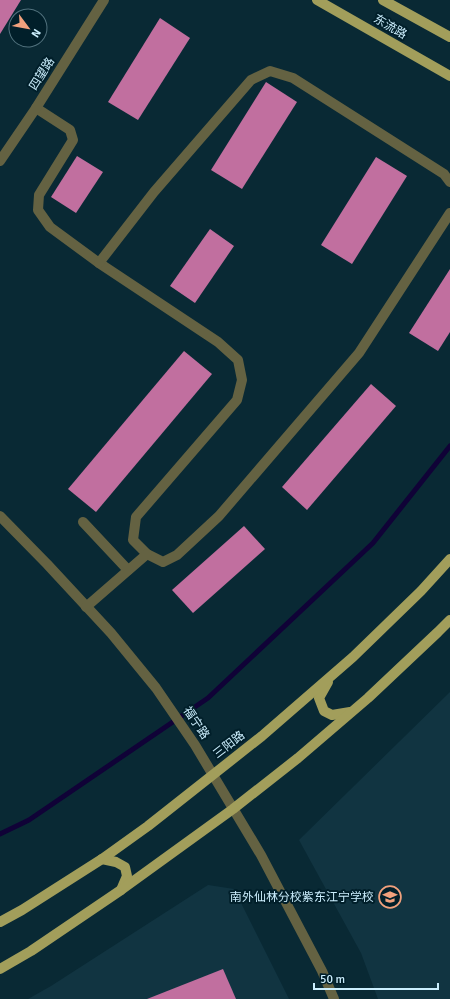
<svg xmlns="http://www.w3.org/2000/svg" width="450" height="999" font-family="Signika,'Noto Sans SC',sans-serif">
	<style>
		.built { fill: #113441 }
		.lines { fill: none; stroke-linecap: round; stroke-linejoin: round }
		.stream { stroke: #100237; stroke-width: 5 }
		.building { fill: #c16f9f }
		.minor { stroke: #646242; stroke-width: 10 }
		.major { stroke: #a29e5b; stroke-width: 10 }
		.labels { text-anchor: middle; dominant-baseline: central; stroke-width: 4; stroke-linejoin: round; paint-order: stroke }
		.street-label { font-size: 12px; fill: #cbeefd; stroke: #011f2a }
		.poi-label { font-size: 12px; fill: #cbeefd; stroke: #011f2a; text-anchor: end }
	</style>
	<rect width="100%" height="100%" fill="#092934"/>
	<g class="built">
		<path d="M450,692V999H378L361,953L299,840Z"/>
		<path d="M208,885L234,889L289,999H28L51,986Z"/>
	</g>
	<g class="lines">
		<path class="stream" d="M0,834L29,820L208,698L373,543L450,446"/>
	</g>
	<g class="building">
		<path d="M0,0H21L0,34Z"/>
		<path d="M160,18L190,38L138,120L108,102Z"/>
		<path d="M266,82L297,102L242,189L211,170Z"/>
		<path d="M77,156L103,172L76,213L51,197Z"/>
		<path d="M376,157L407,176L352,264L321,245Z"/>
		<path d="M210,229L234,246L195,303L170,286Z"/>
		<path d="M450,269V332L438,351L409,333Z"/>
		<path d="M184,351L212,374L96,512L68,489Z"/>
		<path d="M371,384L396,406L307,510L282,487Z"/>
		<path d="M244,526L265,549L193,613L172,590Z"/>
		<path d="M223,969L236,999H147Z"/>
	</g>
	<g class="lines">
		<g class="minor">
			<path d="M36,108L70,130L73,140L39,195L38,210L50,227L99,263L218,342L238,360L242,380L237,400L136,517L133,540L147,554L163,562L177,555L219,516L359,353L450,213"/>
			<path d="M0,161L36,108L104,0"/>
			<path d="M99,263L154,192L251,80L270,71L293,78L444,174L450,182"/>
			<path d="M0,516L47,564L111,633L156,688L195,745L261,855L322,971L334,999"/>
			<path d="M83,522L128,570"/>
			<path d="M86,607L147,554"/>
		</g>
		<g class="major">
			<path d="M317,0L450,76"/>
			<path d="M383,0L450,37"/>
			<path d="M328,682L319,698L324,711L332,715L350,712"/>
			<path d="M102,859L116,862L125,867L127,876L121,890"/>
			<path d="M0,922L22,910L102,859L148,826L262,736L353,657L421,591L450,559"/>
			<path d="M0,969L31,951L121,890L233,809L298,758L368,698L438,632L450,620"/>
		</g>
	</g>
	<defs>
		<g id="school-ring" transform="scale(1.15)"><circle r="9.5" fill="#011f2a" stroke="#f1a17d" stroke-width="1.5"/><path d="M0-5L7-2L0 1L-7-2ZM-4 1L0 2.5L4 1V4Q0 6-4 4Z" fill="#f1a17d"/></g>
	</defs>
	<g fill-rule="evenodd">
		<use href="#school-ring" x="390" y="897"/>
	</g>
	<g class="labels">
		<g class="street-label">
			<text transform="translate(390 27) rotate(30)">东流路</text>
			<text transform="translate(42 74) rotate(-58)">四望路</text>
			<text transform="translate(196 723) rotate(56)">福宁路</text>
			<text transform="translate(229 745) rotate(-38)">三阳路</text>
		</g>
		<g class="poi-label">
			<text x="374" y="897">南外仙林分校紫东江宁学校</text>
		</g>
	</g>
	<g transform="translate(28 28) rotate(122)"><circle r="19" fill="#011f2a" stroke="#52727e"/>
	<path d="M0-3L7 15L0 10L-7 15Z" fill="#f1a17d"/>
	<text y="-6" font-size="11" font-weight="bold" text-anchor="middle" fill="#cbeefd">N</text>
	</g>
	<path d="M314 983v6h124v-6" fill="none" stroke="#cbeefd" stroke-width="2"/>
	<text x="320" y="983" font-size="12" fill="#cbeefd" stroke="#011f2a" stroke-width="3" paint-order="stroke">50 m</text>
</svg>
